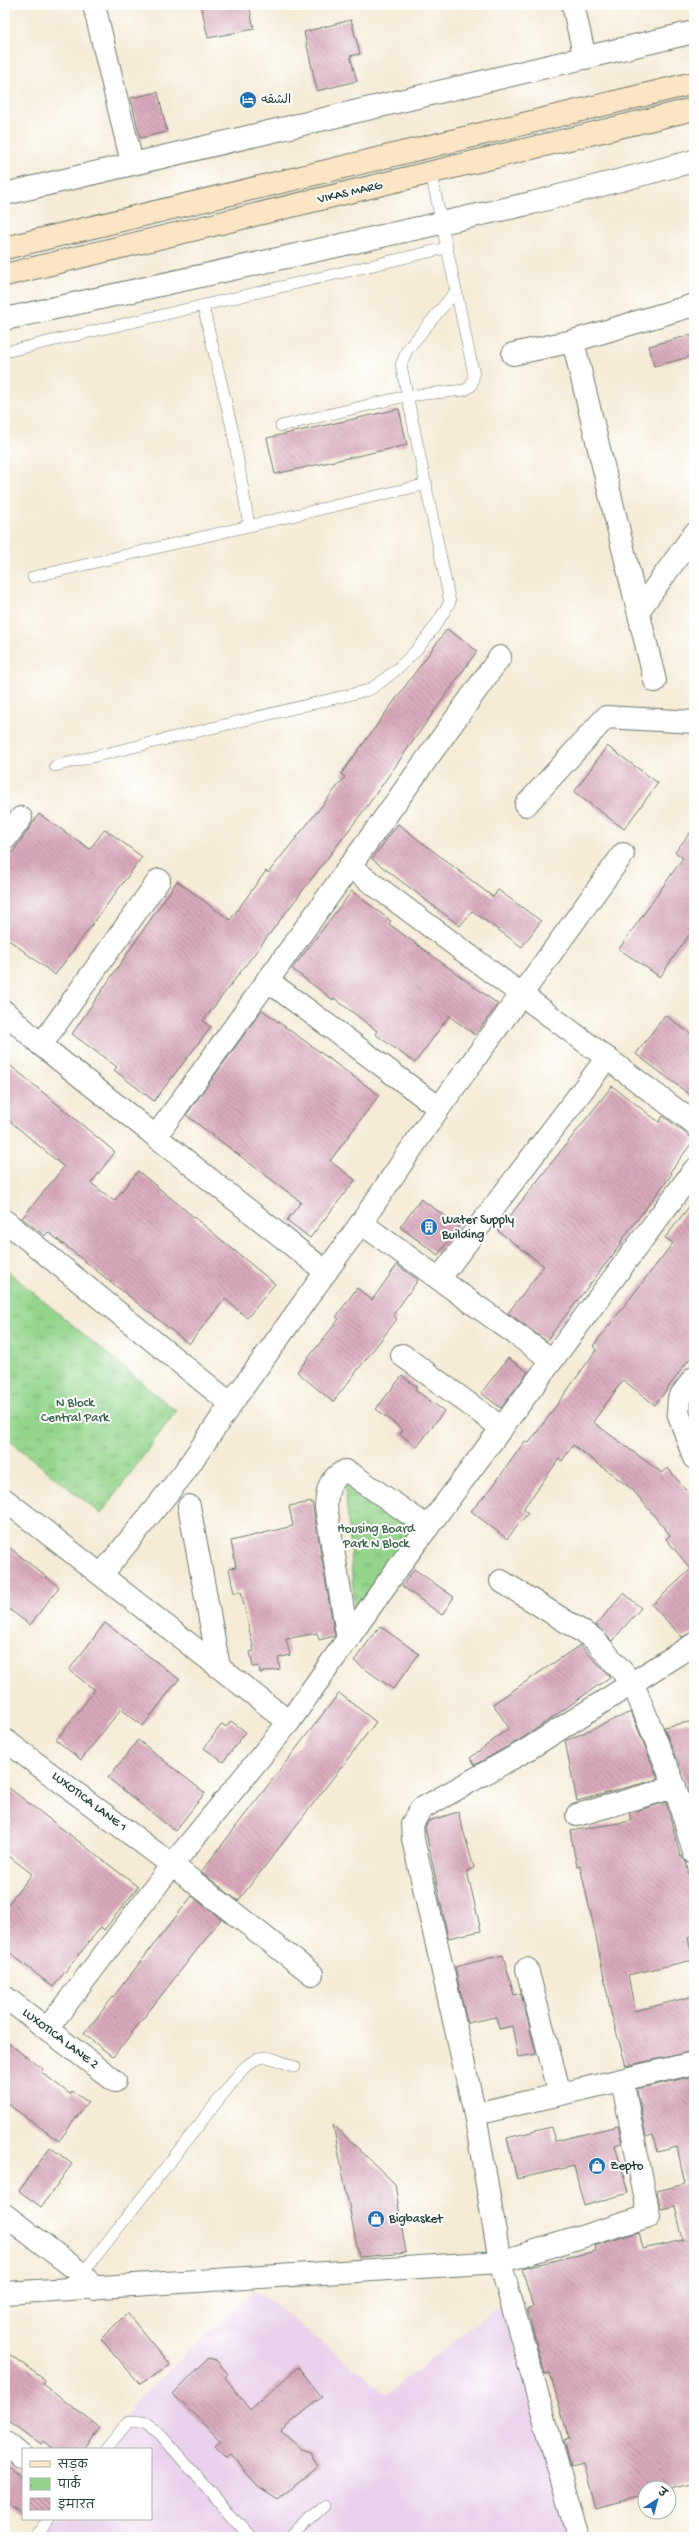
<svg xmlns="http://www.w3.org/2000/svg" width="699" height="2542" font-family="'Gochi Hand','Playpen Sans Arabic','Playpen Sans Deva',sans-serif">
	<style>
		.built { fill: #ead1ec }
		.park { fill: url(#park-tufts); stroke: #5a8960 }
		.building { fill: url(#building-back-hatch) }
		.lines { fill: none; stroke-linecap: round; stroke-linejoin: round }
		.service-casing { stroke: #6a7a6d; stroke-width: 12 }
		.minor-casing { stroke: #6a7a6d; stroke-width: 24 }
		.secondary-casing { stroke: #6a7a6d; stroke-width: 24 }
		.service { stroke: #fff; stroke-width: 11 }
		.minor { stroke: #fff; stroke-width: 22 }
		.secondary { stroke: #fce5c4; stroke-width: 22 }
		.labels { text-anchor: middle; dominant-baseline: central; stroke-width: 4; stroke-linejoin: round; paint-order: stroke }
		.poi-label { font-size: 13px; fill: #1f3d34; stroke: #fff; text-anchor: start }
		.street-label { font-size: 13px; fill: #1f3d34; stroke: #fff }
		.park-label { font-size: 13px; fill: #3c634a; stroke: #fff }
	</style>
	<defs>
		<pattern id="park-tufts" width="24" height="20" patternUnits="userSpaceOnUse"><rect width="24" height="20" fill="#94d58c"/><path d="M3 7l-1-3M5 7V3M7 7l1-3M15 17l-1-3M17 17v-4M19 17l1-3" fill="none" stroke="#78ae73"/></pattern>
		<pattern id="building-back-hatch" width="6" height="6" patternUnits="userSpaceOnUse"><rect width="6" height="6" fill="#d9a9bc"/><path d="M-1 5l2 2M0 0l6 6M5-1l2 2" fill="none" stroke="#af8b9a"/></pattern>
	</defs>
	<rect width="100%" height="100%" fill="#fff"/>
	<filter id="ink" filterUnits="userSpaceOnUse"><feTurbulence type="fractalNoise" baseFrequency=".025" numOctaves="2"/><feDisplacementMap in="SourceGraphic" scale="8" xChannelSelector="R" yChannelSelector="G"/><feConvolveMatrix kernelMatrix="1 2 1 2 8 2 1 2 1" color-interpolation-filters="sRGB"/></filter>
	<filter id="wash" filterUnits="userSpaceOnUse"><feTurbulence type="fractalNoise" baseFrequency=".012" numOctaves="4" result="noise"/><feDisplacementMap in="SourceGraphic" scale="16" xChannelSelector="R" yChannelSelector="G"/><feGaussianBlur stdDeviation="0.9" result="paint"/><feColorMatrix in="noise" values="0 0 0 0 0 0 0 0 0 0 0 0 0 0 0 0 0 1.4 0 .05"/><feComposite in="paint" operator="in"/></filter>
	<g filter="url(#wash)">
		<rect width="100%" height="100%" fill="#f5ebd6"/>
		<path class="built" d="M255,2289L387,2394L501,2304L571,2537H29L43,2519H151V2449H98L137,2400Z"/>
		<g class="park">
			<path d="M5,1269L176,1411L101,1514L5,1437Z"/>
			<path d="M345,1482L412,1529L355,1614Z"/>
		</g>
		<g id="blocks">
			<g class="building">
				<path d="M201,5H249L254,29L208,38Z"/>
				<path d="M351,20L360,54L350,56L357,81L317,91L304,32Z"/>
				<path d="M158,92L167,132L140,138L131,98Z"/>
				<path d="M691,335L694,356L654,366L649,346Z"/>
				<path d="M399,409L407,445L275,474L267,438Z"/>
				<path d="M447,629L477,651L365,809L203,1021L211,1027L154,1101L114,1070L117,1067L72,1034L177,881L230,920L266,871L268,873L345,777L341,774Z"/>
				<path d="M607,746L658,783L624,829L574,792Z"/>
				<path d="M39,814L90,849L105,829L142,857L55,975L5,937V863Z"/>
				<path d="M398,824L493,897L498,890L541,921L522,947L472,911L460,926L372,859Z"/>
				<path d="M694,828V928L660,977L619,949L683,858L675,852Z"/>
				<path d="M352,891L391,921L389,924L498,1004L475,1035L449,1016L415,1063L375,1034L377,1031L334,998L333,1000L292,969Z"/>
				<path d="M262,1010L379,1095L330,1161L355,1180L310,1238L287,1220L301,1202L186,1115Z"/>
				<path d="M665,1015L694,1036V1098L636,1054Z"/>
				<path d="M5,1061L115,1152L91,1183L114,1201L138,1171L275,1284L247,1318L225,1299L189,1344L48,1232L45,1236L22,1218L64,1167L5,1117Z"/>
				<path d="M612,1086L659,1122L663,1116L694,1140L670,1172L672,1174L621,1241L622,1243L546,1341L508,1313L544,1266L498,1231Z"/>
				<path d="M421,1199L459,1226L438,1255L400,1227Z"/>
				<path d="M694,1200V1353L655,1405L623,1380L593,1422L662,1473L668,1468L694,1500V1632L682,1637L652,1605L691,1569L666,1539L670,1535L633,1490L573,1445L562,1461L559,1459L523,1509L528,1513L507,1539L471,1511L493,1486L525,1441L529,1443L569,1388L597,1349L593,1346L673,1243L665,1238Z"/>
				<path d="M397,1265L418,1280L393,1315L397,1319L333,1402L297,1372L339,1319L336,1317L357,1288L372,1300Z"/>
				<path d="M508,1358L528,1372L501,1408L481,1393Z"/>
				<path d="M402,1376L417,1387L415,1390L444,1411L417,1447L400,1434L403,1430L376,1409Z"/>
				<path d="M312,1502L335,1636L319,1640L317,1633L286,1639L290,1655L278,1658L280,1669L260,1673L259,1666L253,1667L250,1652L254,1651L241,1591L234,1593L229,1568L236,1567L231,1541L293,1526L289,1506Z"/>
				<path d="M5,1544L59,1587L30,1625L5,1606Z"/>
				<path d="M414,1569L454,1597L442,1615L402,1586Z"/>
				<path d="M624,1593L641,1608L612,1641L596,1625Z"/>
				<path d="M105,1623L179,1679L143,1726L121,1709L81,1760L56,1740L95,1690L69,1670Z"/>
				<path d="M380,1626L419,1654L393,1689L354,1661Z"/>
				<path d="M580,1645L610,1677L526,1736L475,1765L470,1758L509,1728L493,1704Z"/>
				<path d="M339,1693L376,1722L238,1901L201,1872Z"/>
				<path d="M631,1712L658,1779L577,1801L565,1741Z"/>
				<path d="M231,1721L246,1732L223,1762L204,1748L222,1724L226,1727Z"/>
				<path d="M694,1721V1797L691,1798L664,1727Z"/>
				<path d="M138,1740L205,1793L175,1831L108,1778Z"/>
				<path d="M5,1785L138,1887L104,1930L101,1927L53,1987L5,1949V1908L32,1874L5,1853Z"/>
				<path d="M666,1802L680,1855L686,1862L694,1897V1936L688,1938L693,1960L628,1975L635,2011L694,1996V2051L626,2066L611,2013L596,1937L580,1866L577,1867L570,1831L631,1821L629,1813Z"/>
				<path d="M458,1812L474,1868L467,1871L481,1931L448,1938L425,1827L428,1821Z"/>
				<path d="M192,1896L221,1919L113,2057L84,2034Z"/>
				<path d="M503,1955L514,1995L521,1993L536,2054L518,2057L512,2026L499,2029L496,2017L467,2023L455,1967Z"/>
				<path d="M5,2041L43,2069L41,2072L70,2094L72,2091L88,2102L59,2141L5,2102Z"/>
				<path d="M694,2076V2483L669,2489L645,2488V2495L595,2508L583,2463L571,2466L564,2440L569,2439L550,2373L545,2374L527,2309L533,2307L522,2268L596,2251L595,2246L639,2232L643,2249L683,2240L675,2206L661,2209L657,2191L685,2184L677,2147L657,2152L653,2135L646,2137L637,2089Z"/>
				<path d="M333,2124L395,2184L406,2253L359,2257Z"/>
				<path d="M618,2126L622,2143L615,2145L628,2193L584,2206L574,2166L517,2179L507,2138L551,2127L555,2141Z"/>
				<path d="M50,2147L72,2164L41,2207L19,2191Z"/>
				<path d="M127,2313L170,2365L140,2384L101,2339Z"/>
				<path d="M5,2351L45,2380L42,2384L99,2427L83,2449H54L43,2441L41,2444L5,2418Z"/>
				<path d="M208,2358L216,2360L228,2374L225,2377L250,2410L298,2367L322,2397L281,2431L301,2449L310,2452L318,2467L278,2499L258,2486L231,2455L227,2458L215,2446L221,2441L173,2394Z"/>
				<path d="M5,2463L23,2476V2515L5,2502Z"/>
			</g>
		</g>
	</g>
	<g filter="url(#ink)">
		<use href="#blocks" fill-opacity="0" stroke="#6a7a6d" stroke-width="1"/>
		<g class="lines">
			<g class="service-casing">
				<g id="service">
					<path d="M203,306L233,432L249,525"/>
					<path d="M5,352L446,248"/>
					<path d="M281,426L406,396L465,390L471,386L474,375L431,173"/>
					<path d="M33,577L427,484"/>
					<path d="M55,766L369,690C405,667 429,639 450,602L401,365L407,350L456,291"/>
					<path d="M82,2274L242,2070C263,2049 270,2058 295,2067"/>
					<path d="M106,2449L129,2421L143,2422L159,2433L250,2537"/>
					<path d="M34,2537L49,2519"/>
					<path d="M290,2537L324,2506"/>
				</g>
			</g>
			<g class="minor-casing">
				<g id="minor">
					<path d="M94,5L132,163"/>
					<path d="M573,5L585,58"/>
					<path d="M5,194L694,32"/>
					<path d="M5,319L532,203L694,161"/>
					<path d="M513,354L573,341"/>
					<path d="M639,610L694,534"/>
					<path d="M655,681L573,341L694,305"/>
					<path d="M526,805L606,717L694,722"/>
					<path d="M5,839L21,818"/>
					<path d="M349,866L694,1123"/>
					<path d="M267,980L439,1108"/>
					<path d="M5,1012L41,1045L326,1272"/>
					<path d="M41,1045L159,880"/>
					<path d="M156,1136L500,657"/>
					<path d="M5,1221L231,1404"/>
					<path d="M361,1223L552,1360"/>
					<path d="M439,1279L607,1058"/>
					<path d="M402,1355L502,1428"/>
					<path d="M694,1378L679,1398L678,1412L694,1458"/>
					<path d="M5,1500L289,1722"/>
					<path d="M189,1506L219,1667"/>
					<path d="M102,1574L183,1474L231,1404L361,1223L439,1108L623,854"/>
					<path d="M501,1581L594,1639L633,1684L675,1787L694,1853"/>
					<path d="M348,1640L326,1507C327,1490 329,1478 345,1471L353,1475L428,1527"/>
					<path d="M5,1740L172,1865L312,1974"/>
					<path d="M577,1815L675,1787"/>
					<path d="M527,1969L560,2094"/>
					<path d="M5,1997L115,2081"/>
					<path d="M47,2029L172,1865L289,1722L407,1555L694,1170"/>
					<path d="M475,2114L694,2063"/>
					<path d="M5,2215L82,2274L95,2289"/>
					<path d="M5,2293L500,2262L649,2216L622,2080"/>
					<path d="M5,2442L23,2457"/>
					<path d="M578,2537L500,2262L475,2114L413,1839L412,1824L421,1809L525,1751L694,1644"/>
				</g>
			</g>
			<g class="secondary-casing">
				<g id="secondary">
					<path d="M5,248L694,83"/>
					<path d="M5,275L694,109"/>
				</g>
			</g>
			<use href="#service" class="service"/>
			<use href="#minor" class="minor"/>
			<use href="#secondary" class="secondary"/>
		</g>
	</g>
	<defs>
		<g id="hotel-disc" transform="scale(0.9)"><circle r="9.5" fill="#1f6fb2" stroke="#fff"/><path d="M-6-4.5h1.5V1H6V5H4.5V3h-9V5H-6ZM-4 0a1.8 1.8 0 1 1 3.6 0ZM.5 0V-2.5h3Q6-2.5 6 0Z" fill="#fff"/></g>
		<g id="building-disc" transform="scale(0.9)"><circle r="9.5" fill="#1f6fb2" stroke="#fff"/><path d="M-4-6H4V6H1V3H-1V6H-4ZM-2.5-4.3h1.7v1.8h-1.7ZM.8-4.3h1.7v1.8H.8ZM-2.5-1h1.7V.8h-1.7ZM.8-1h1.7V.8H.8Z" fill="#fff"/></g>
		<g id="shop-disc" transform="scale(0.9)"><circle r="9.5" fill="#1f6fb2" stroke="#fff"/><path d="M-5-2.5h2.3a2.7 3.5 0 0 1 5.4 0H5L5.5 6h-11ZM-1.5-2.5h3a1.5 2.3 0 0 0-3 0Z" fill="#fff"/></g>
	</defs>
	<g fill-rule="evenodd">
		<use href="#hotel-disc" x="248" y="100"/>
		<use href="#building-disc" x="429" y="1227"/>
		<use href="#shop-disc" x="597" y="2166"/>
		<use href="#shop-disc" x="376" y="2219"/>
	</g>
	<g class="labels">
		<g class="poi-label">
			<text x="261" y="100">الشقه</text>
			<text x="442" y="1220">Water Supply<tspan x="442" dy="15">Building</tspan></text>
			<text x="610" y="2166">Zepto</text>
			<text x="389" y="2219">Bigbasket</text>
		</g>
		<g class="street-label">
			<text transform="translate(350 193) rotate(-13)">VIKAS MARG</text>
			<text transform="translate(89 1802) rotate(37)">LUXOTICA LANE 1</text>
			<text transform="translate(60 2039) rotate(37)">LUXOTICA LANE 2</text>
		</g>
		<g class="park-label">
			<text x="75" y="1403">N Block<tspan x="75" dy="15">Central Park</tspan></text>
			<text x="376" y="1529">Housing Board<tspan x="376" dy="15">Park N Block</tspan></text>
		</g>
	</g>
	<rect width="699" height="2542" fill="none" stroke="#fff" stroke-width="20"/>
	<rect x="22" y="2448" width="130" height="72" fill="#ffffff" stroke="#a5b1ae"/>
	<rect x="30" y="2461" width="20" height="6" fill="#fce5c4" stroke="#a5b1ae"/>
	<text x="58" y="2468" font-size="12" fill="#1f3d34">सड़क</text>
	<rect x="30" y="2478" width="20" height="12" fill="url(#park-tufts)" stroke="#a5b1ae"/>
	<text x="58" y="2488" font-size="12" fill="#1f3d34">पार्क</text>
	<rect x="30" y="2498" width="20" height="12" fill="url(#building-back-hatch)" stroke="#a5b1ae"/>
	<text x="58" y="2508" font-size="12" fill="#1f3d34">इमारत</text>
	<g transform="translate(657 2500) rotate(36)"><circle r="19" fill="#ffffff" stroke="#a5b1ae"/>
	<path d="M0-3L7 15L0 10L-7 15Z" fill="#1f6fb2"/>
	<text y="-6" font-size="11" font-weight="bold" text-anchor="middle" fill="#1f3d34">उ</text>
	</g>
</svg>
